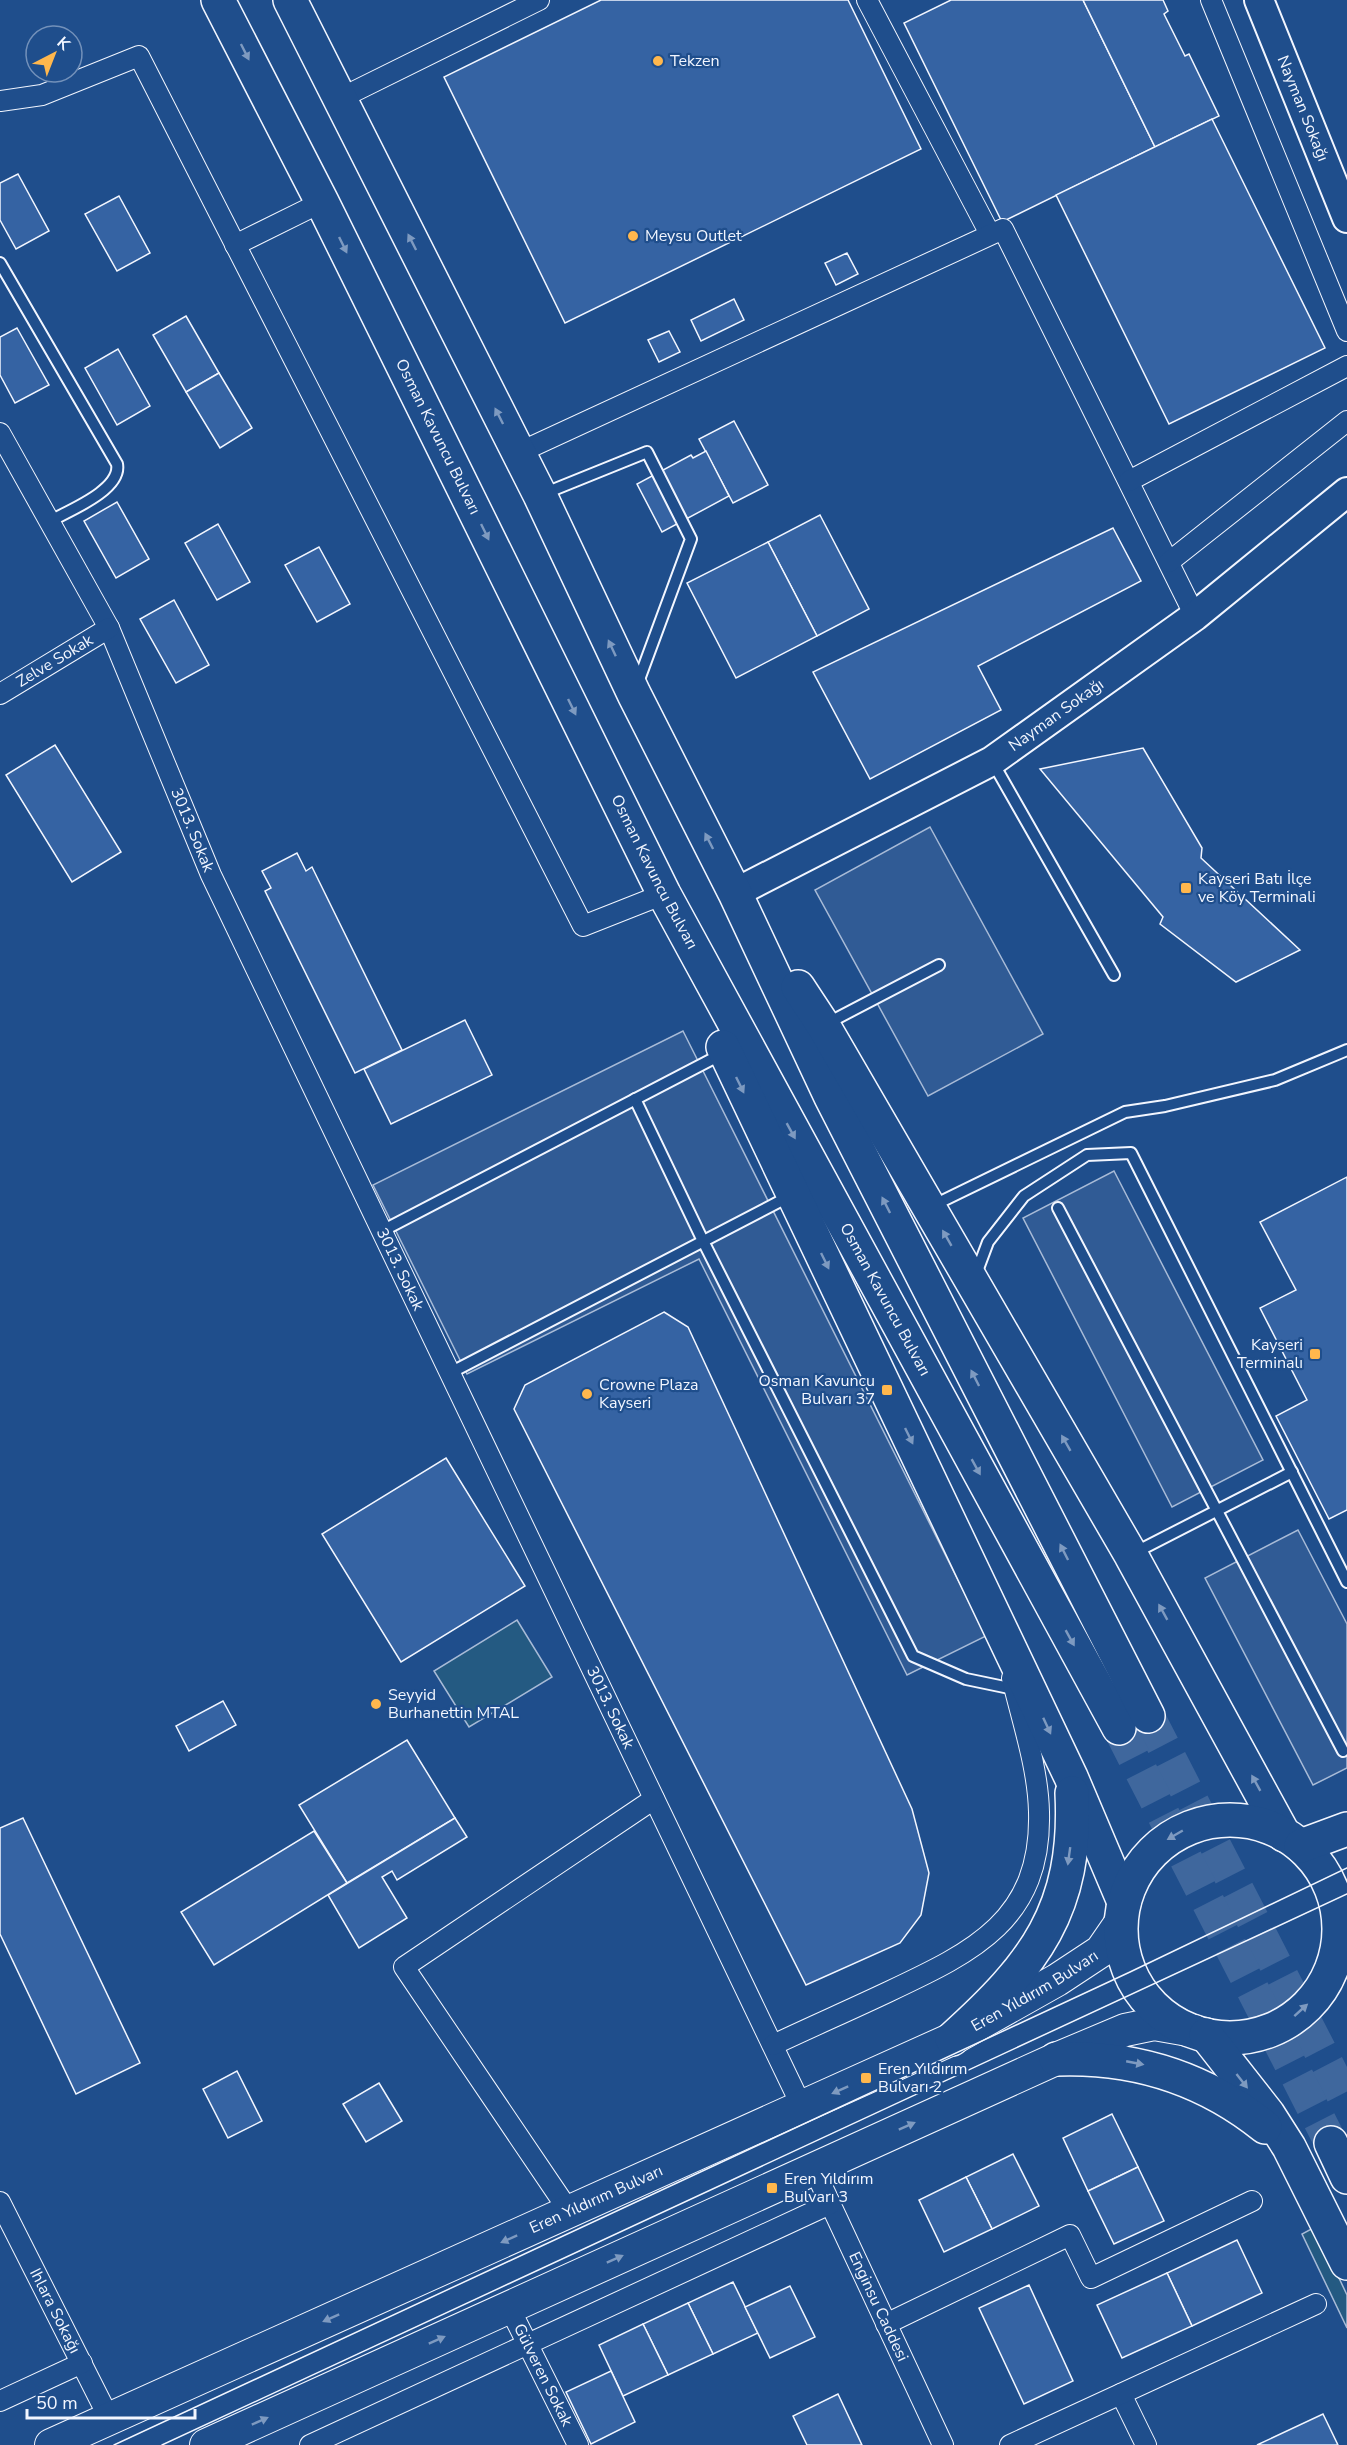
<svg xmlns="http://www.w3.org/2000/svg" width="1347" height="2445" font-family="'Nunito Sans',sans-serif">
	<style>
		.green { fill: #245a82; stroke: #a8bbd7; stroke-width: 1.5 }
		.parking { fill: #305b95; stroke: #a8bbd7; stroke-width: 1.5 }
		.building { fill: #3563a3; stroke: #f2f6ff; stroke-width: 1.5 }
		.lines { fill: none; stroke-linecap: round; stroke-linejoin: round }
		.highway-tunnel { stroke: #3f679d; stroke-width: 33; stroke-dasharray: 33 16; stroke-linecap: butt }
		.lane-casing { stroke: #f2f6ff; stroke-width: 14 }
		.street-casing { stroke: #f2f6ff; stroke-width: 22 }
		.secondary-casing { stroke: #f2f6ff; stroke-width: 32 }
		.primary-casing { stroke: #f2f6ff; stroke-width: 34 }
		.highway-casing { stroke: #f2f6ff; stroke-width: 36 }
		.lane { stroke: #1f4e8c; stroke-width: 10 }
		.street { stroke: #1f4e8c; stroke-width: 20 }
		.secondary { stroke: #1f4e8c; stroke-width: 28 }
		.primary { stroke: #1f4e8c; stroke-width: 32 }
		.highway { stroke: #1f4e8c; stroke-width: 33 }
		.tram { stroke: #f2f6ff; stroke-width: 1.5 }
		.oneway { fill: #7e9ac0 }
		.poi-dot { fill: #ffb74d; stroke: #1f4e8c; stroke-width: 2 }
		.labels { text-anchor: middle; dominant-baseline: central; stroke-width: 4.5; stroke-linejoin: round; paint-order: stroke }
		.poi-label { font-size: 16px; fill: #f2f6ff; stroke: #1f4e8c; text-anchor: start }
		.street-label { font-size: 16px; fill: #f2f6ff; stroke: #1f4e8c }
	</style>
	<rect width="100%" height="100%" fill="#1f4e8c"/>
	<g class="green">
		<path d="M517,1620L552,1677L469,1727L434,1671Z"/>
		<path d="M1315,2227L1347,2295V2328L1302,2234Z"/>
	</g>
	<g class="parking">
		<path d="M930,827L1043,1034L928,1096L815,890Z"/>
		<path d="M683,1031L986,1636L907,1675L699,1259L467,1374L373,1185Z"/>
		<path d="M1114,1171L1263,1460L1172,1507L1023,1218Z"/>
		<path d="M1298,1530L1347,1624V1768L1313,1785L1205,1578Z"/>
	</g>
	<g class="building">
		<path d="M601,0H848L921,149L565,323L444,77Z"/>
		<path d="M951,0H1083L1155,147L1002,222L904,23Z"/>
		<path d="M1083,0H1163L1168,11L1164,14L1185,56L1189,54L1219,116L1155,147Z"/>
		<path d="M1212,119L1325,348L1169,424L1056,195Z"/>
		<path d="M18,174L49,231L16,249L0,220V183Z"/>
		<path d="M119,196L150,253L117,271L85,214Z"/>
		<path d="M847,253L858,274L836,285L825,263Z"/>
		<path d="M734,299L744,320L701,341L691,320Z"/>
		<path d="M186,316L219,373L186,392L153,335Z"/>
		<path d="M17,328L49,385L15,403L0,375V337Z"/>
		<path d="M669,331L680,352L659,362L648,340Z"/>
		<path d="M118,349L150,406L117,425L85,368Z"/>
		<path d="M219,373L252,428L220,448L186,392Z"/>
		<path d="M734,421L768,485L733,503L699,439Z"/>
		<path d="M706,451L729,496L662,532L637,484L691,455L693,458Z"/>
		<path d="M117,502L149,559L116,578L84,521Z"/>
		<path d="M820,515L869,609L817,636L768,542Z"/>
		<path d="M218,524L250,582L217,600L185,543Z"/>
		<path d="M1113,528L1141,581L978,666L1001,710L870,779L813,672Z"/>
		<path d="M768,542L817,636L736,678L687,583Z"/>
		<path d="M319,547L350,604L317,622L285,565Z"/>
		<path d="M174,600L209,665L176,683L140,619Z"/>
		<path d="M55,745L121,852L72,882L6,775Z"/>
		<path d="M1143,748L1202,848L1201,858L1300,950L1236,982L1160,924L1163,917L1040,769Z"/>
		<path d="M297,853L306,871L312,867L402,1050L355,1073L265,891L271,888L262,871Z"/>
		<path d="M465,1020L492,1075L391,1124L364,1069Z"/>
		<path d="M1347,1177V1510L1329,1519L1276,1416L1307,1400L1260,1308L1296,1290L1260,1222Z"/>
		<path d="M664,1312L688,1327L912,1809L929,1873L921,1915L900,1943L806,1985L514,1409L525,1385Z"/>
		<path d="M446,1458L525,1586L401,1662L322,1534Z"/>
		<path d="M223,1701L236,1725L189,1751L176,1726Z"/>
		<path d="M407,1740L455,1818L347,1883L299,1805Z"/>
		<path d="M23,1818L140,2063L76,2094L0,1934V1828Z"/>
		<path d="M455,1818L467,1837L397,1880L392,1871L382,1877L407,1918L359,1948L328,1895Z"/>
		<path d="M314,1831L347,1883L214,1965L181,1912Z"/>
		<path d="M237,2071L262,2121L228,2138L203,2089Z"/>
		<path d="M379,2083L402,2121L366,2142L343,2104Z"/>
		<path d="M1112,2114L1138,2167L1088,2191L1063,2138Z"/>
		<path d="M1013,2154L1039,2206L992,2229L966,2177Z"/>
		<path d="M1138,2167L1164,2221L1114,2244L1088,2191Z"/>
		<path d="M966,2177L992,2229L944,2252L919,2200Z"/>
		<path d="M1237,2240L1262,2293L1192,2326L1167,2273Z"/>
		<path d="M1167,2273L1192,2326L1122,2358L1097,2305Z"/>
		<path d="M733,2282L758,2333L713,2354L688,2303Z"/>
		<path d="M1029,2285L1073,2381L1024,2404L979,2308Z"/>
		<path d="M790,2286L815,2337L770,2358L745,2307Z"/>
		<path d="M688,2303L713,2354L668,2375L643,2324Z"/>
		<path d="M643,2324L668,2375L623,2396L599,2345Z"/>
		<path d="M611,2371L635,2422L591,2444L566,2392Z"/>
		<path d="M838,2394L862,2445H807L793,2416Z"/>
		<path d="M1323,2414L1338,2445H1257Z"/>
	</g>
	<g class="lines">
		<g class="highway-tunnel">
			<path d="M1148,1716L1347,2103"/>
			<path d="M1119,1728L1331,2143"/>
		</g>
		<g class="lane-casing">
			<g id="lane">
				<path d="M0,263L117,464C122,490 68,511 50,521"/>
				<path d="M543,494L647,452L691,539L637,685"/>
				<path d="M992,761L1114,975"/>
				<path d="M826,1024L939,965"/>
				<path d="M635,1099L703,1241L913,1656L966,1679L1014,1689"/>
				<path d="M932,1206L1125,1112L1165,1106L1275,1080L1347,1050"/>
				<path d="M1058,1208L1343,1751"/>
				<path d="M382,1231L722,1054"/>
				<path d="M976,1274L988,1242L1024,1196L1087,1155L1131,1153L1347,1582"/>
				<path d="M450,1373L790,1196"/>
				<path d="M1134,1553L1292,1472"/>
			</g>
		</g>
		<g class="street-casing">
			<g id="street">
				<path d="M867,0L990,234"/>
				<path d="M1211,0L1347,331"/>
				<path d="M339,99L539,0"/>
				<path d="M0,101L42,95L139,56L583,926L664,894"/>
				<path d="M235,245L322,202"/>
				<path id="s1" d="M0,433L109,628L211,875L802,2107"/>
				<path d="M518,453L1003,229L1195,616"/>
				<path d="M1129,481L1347,366"/>
				<path d="M1169,562L1347,421"/>
				<path id="s2" d="M0,694L109,628"/>
				<path d="M773,2045C811,2027 850,2010 888,1992C973,1952 1042,1920 1039,1812C1038,1767 1022,1721 1012,1678"/>
				<path id="s3" d="M814,2169L943,2445"/>
				<path id="s4" d="M0,2202L109,2418"/>
				<path d="M569,2211L404,1967L654,1799"/>
				<path id="s5" d="M509,2307L578,2445"/>
				<path d="M886,2324L1070,2235L1091,2278L1252,2201"/>
				<path d="M1121,2394L1146,2445"/>
				<path d="M0,2401L82,2363"/>
				<path d="M310,2445L830,2204"/>
				<path d="M1010,2445L1316,2304"/>
			</g>
		</g>
		<g class="secondary-casing">
			<g id="secondary">
				<path id="s6" d="M1259,0L1347,218"/>
				<path id="s7" d="M735,893L992,761L1195,616L1347,492"/>
			</g>
		</g>
		<g class="primary-casing">
			<g id="primary">
				<path id="s8" d="M51,2445L952,2039L1057,1980L1101,1951L1121,1922"/>
				<path d="M206,2445L1056,2059L1125,2030L1154,2024L1194,2031"/>
			</g>
		</g>
		<g class="highway-casing">
			<g id="highway">
				<path id="s9" d="M218,0L322,202L664,894L1119,1728"/>
				<path d="M290,0L540,495L634,694L735,893L831,1097L1148,1716"/>
				<path d="M798,987L823,1025L1131,1555L1284,1835"/>
				<path d="M723,1047L1071,1777L1124,1902"/>
				<circle cx="1230" cy="1929" r="109"/>
				<path d="M1301,1846L1347,1829"/>
				<path d="M1206,2035L1268,2114L1289,2147L1347,2263"/>
				<path d="M952,2039C1034,1965 1078,1910 1072,1793"/>
				<path d="M1056,2059C1134,2056 1203,2077 1265,2127"/>
				<path d="M1331,2143L1347,2177"/>
			</g>
		</g>
		<use href="#lane" class="lane"/>
		<use href="#street" class="street"/>
		<use href="#secondary" class="secondary"/>
		<use href="#primary" class="primary"/>
		<use href="#highway" class="highway"/>
		<g class="tram">
			<path d="M114,2445L1130,1972L1347,1868"/>
			<path d="M162,2445L1347,1894"/>
		</g>
	</g>
	<defs><path id="oneway-solid" d="M-6-.8H1V-3.2L6.5 0L1 3.2V.8H-6Z" transform="scale(1.5)"/></defs>
	<g class="oneway">
		<use href="#oneway-solid" transform="translate(245 52) rotate(63)"/>
		<use href="#oneway-solid" transform="translate(412 242) rotate(-117)"/>
		<use href="#oneway-solid" transform="translate(343 245) rotate(64)"/>
		<use href="#oneway-solid" transform="translate(499 416) rotate(-117)"/>
		<use href="#oneway-solid" transform="translate(485 532) rotate(64)"/>
		<use href="#oneway-solid" transform="translate(612 648) rotate(-115)"/>
		<use href="#oneway-solid" transform="translate(572 707) rotate(64)"/>
		<use href="#oneway-solid" transform="translate(709 841) rotate(-117)"/>
		<use href="#oneway-solid" transform="translate(740 1085) rotate(64)"/>
		<use href="#oneway-solid" transform="translate(791 1131) rotate(61)"/>
		<use href="#oneway-solid" transform="translate(886 1205) rotate(-117)"/>
		<use href="#oneway-solid" transform="translate(947 1238) rotate(-120)"/>
		<use href="#oneway-solid" transform="translate(825 1261) rotate(64)"/>
		<use href="#oneway-solid" transform="translate(975 1378) rotate(-117)"/>
		<use href="#oneway-solid" transform="translate(909 1436) rotate(64)"/>
		<use href="#oneway-solid" transform="translate(1066 1443) rotate(-120)"/>
		<use href="#oneway-solid" transform="translate(976 1467) rotate(61)"/>
		<use href="#oneway-solid" transform="translate(1064 1552) rotate(-117)"/>
		<use href="#oneway-solid" transform="translate(1163 1612) rotate(-119)"/>
		<use href="#oneway-solid" transform="translate(1070 1638) rotate(61)"/>
		<use href="#oneway-solid" transform="translate(1047 1726) rotate(65)"/>
		<use href="#oneway-solid" transform="translate(1256 1783) rotate(-119)"/>
		<use href="#oneway-solid" transform="translate(1175 1835) rotate(150)"/>
		<use href="#oneway-solid" transform="translate(1069 1856) rotate(98)"/>
		<use href="#oneway-solid" transform="translate(1301 2010) rotate(-42)"/>
		<use href="#oneway-solid" transform="translate(1135 2063) rotate(11)"/>
		<use href="#oneway-solid" transform="translate(1242 2081) rotate(52)"/>
		<use href="#oneway-solid" transform="translate(840 2090) rotate(156)"/>
		<use href="#oneway-solid" transform="translate(907 2126) rotate(-24)"/>
		<use href="#oneway-solid" transform="translate(509 2239) rotate(156)"/>
		<use href="#oneway-solid" transform="translate(615 2259) rotate(-24)"/>
		<use href="#oneway-solid" transform="translate(331 2318) rotate(156)"/>
		<use href="#oneway-solid" transform="translate(437 2340) rotate(-24)"/>
		<use href="#oneway-solid" transform="translate(260 2421) rotate(-24)"/>
	</g>
	<g class="poi-dot">
		<circle cx="658" cy="61" r="6"/>
		<circle cx="633" cy="236" r="6"/>
		<rect x="1180" y="882" width="12" height="12" rx="3"/>
		<rect x="1309" y="1348" width="12" height="12" rx="3"/>
		<rect x="881" y="1384" width="12" height="12" rx="3"/>
		<circle cx="587" cy="1394" r="6"/>
		<circle cx="376" cy="1704" r="6"/>
		<rect x="860" y="2072" width="12" height="12" rx="3"/>
		<rect x="766" y="2182" width="12" height="12" rx="3"/>
	</g>
	<g class="labels">
		<g class="poi-label">
			<text x="670" y="61">Tekzen</text>
			<text x="645" y="236">Meysu Outlet</text>
			<text x="1198" y="879">Kayseri Batı İlçe<tspan x="1198" dy="18">ve Köy Terminali</tspan></text>
			<text x="1303" y="1345" text-anchor="end">Kayseri<tspan x="1303" dy="18">Terminalı</tspan></text>
			<text x="875" y="1381" text-anchor="end">Osman Kavuncu<tspan x="875" dy="18">Bulvarı 37</tspan></text>
			<text x="599" y="1385">Crowne Plaza<tspan x="599" dy="18">Kayseri</tspan></text>
			<text x="388" y="1695">Seyyid<tspan x="388" dy="18">Burhanettin MTAL</tspan></text>
			<text x="878" y="2069">Eren Yıldırım<tspan x="878" dy="18">Bulvarı 2</tspan></text>
			<text x="784" y="2179">Eren Yıldırım<tspan x="784" dy="18">Bulvarı 3</tspan></text>
		</g>
		<g class="street-label">
			<text stroke="none"><textPath href="#s6" startOffset="117">Nayman Sokağı</textPath></text>
			<text stroke="none"><textPath href="#s9" startOffset="489">Osman Kavuncu Bulvarı</textPath></text>
			<text stroke="none"><textPath href="#s2" startOffset="64">Zelve Sokak</textPath></text>
			<text stroke="none"><textPath href="#s7" startOffset="368">Nayman Sokağı</textPath></text>
			<text stroke="none"><textPath href="#s1" startOffset="442">3013. Sokak</textPath></text>
			<text stroke="none"><textPath href="#s9" startOffset="975">Osman Kavuncu Bulvarı</textPath></text>
			<text stroke="none"><textPath href="#s1" startOffset="928">3013. Sokak</textPath></text>
			<text stroke="none"><textPath href="#s9" startOffset="1461">Osman Kavuncu Bulvarı</textPath></text>
			<text stroke="none"><textPath href="#s1" startOffset="1414">3013. Sokak</textPath></text>
			<text stroke="none"><textPath href="#s8" startOffset="1084">Eren Yıldırım Bulvarı</textPath></text>
			<text stroke="none"><textPath href="#s8" startOffset="598">Eren Yıldırım Bulvarı</textPath></text>
			<text stroke="none"><textPath href="#s3" startOffset="152">Enginsu Caddesi</textPath></text>
			<text stroke="none"><textPath href="#s4" startOffset="122">Ihlara Sokağı</textPath></text>
			<text stroke="none"><textPath href="#s5" startOffset="76">Gülveren Sokak</textPath></text>
		</g>
	</g>
	<g transform="translate(54 54) rotate(42)"><circle r="28" fill="#1f4e8c" stroke="#7391ba" stroke-width="1.5"/>
	<path d="M0-4.5L10 22L0 15L-10 22Z" fill="#ffb74d"/>
	<text y="-9" font-size="16" font-weight="bold" text-anchor="middle" fill="#f2f6ff">K</text>
	</g>
	<path d="M27 2409v9h168v-9" fill="none" stroke="#f2f6ff" stroke-width="3"/>
	<text x="36" y="2409" font-size="18" fill="#f2f6ff" stroke="#1f4e8c" stroke-width="4.5" paint-order="stroke">50 m</text>
</svg>
